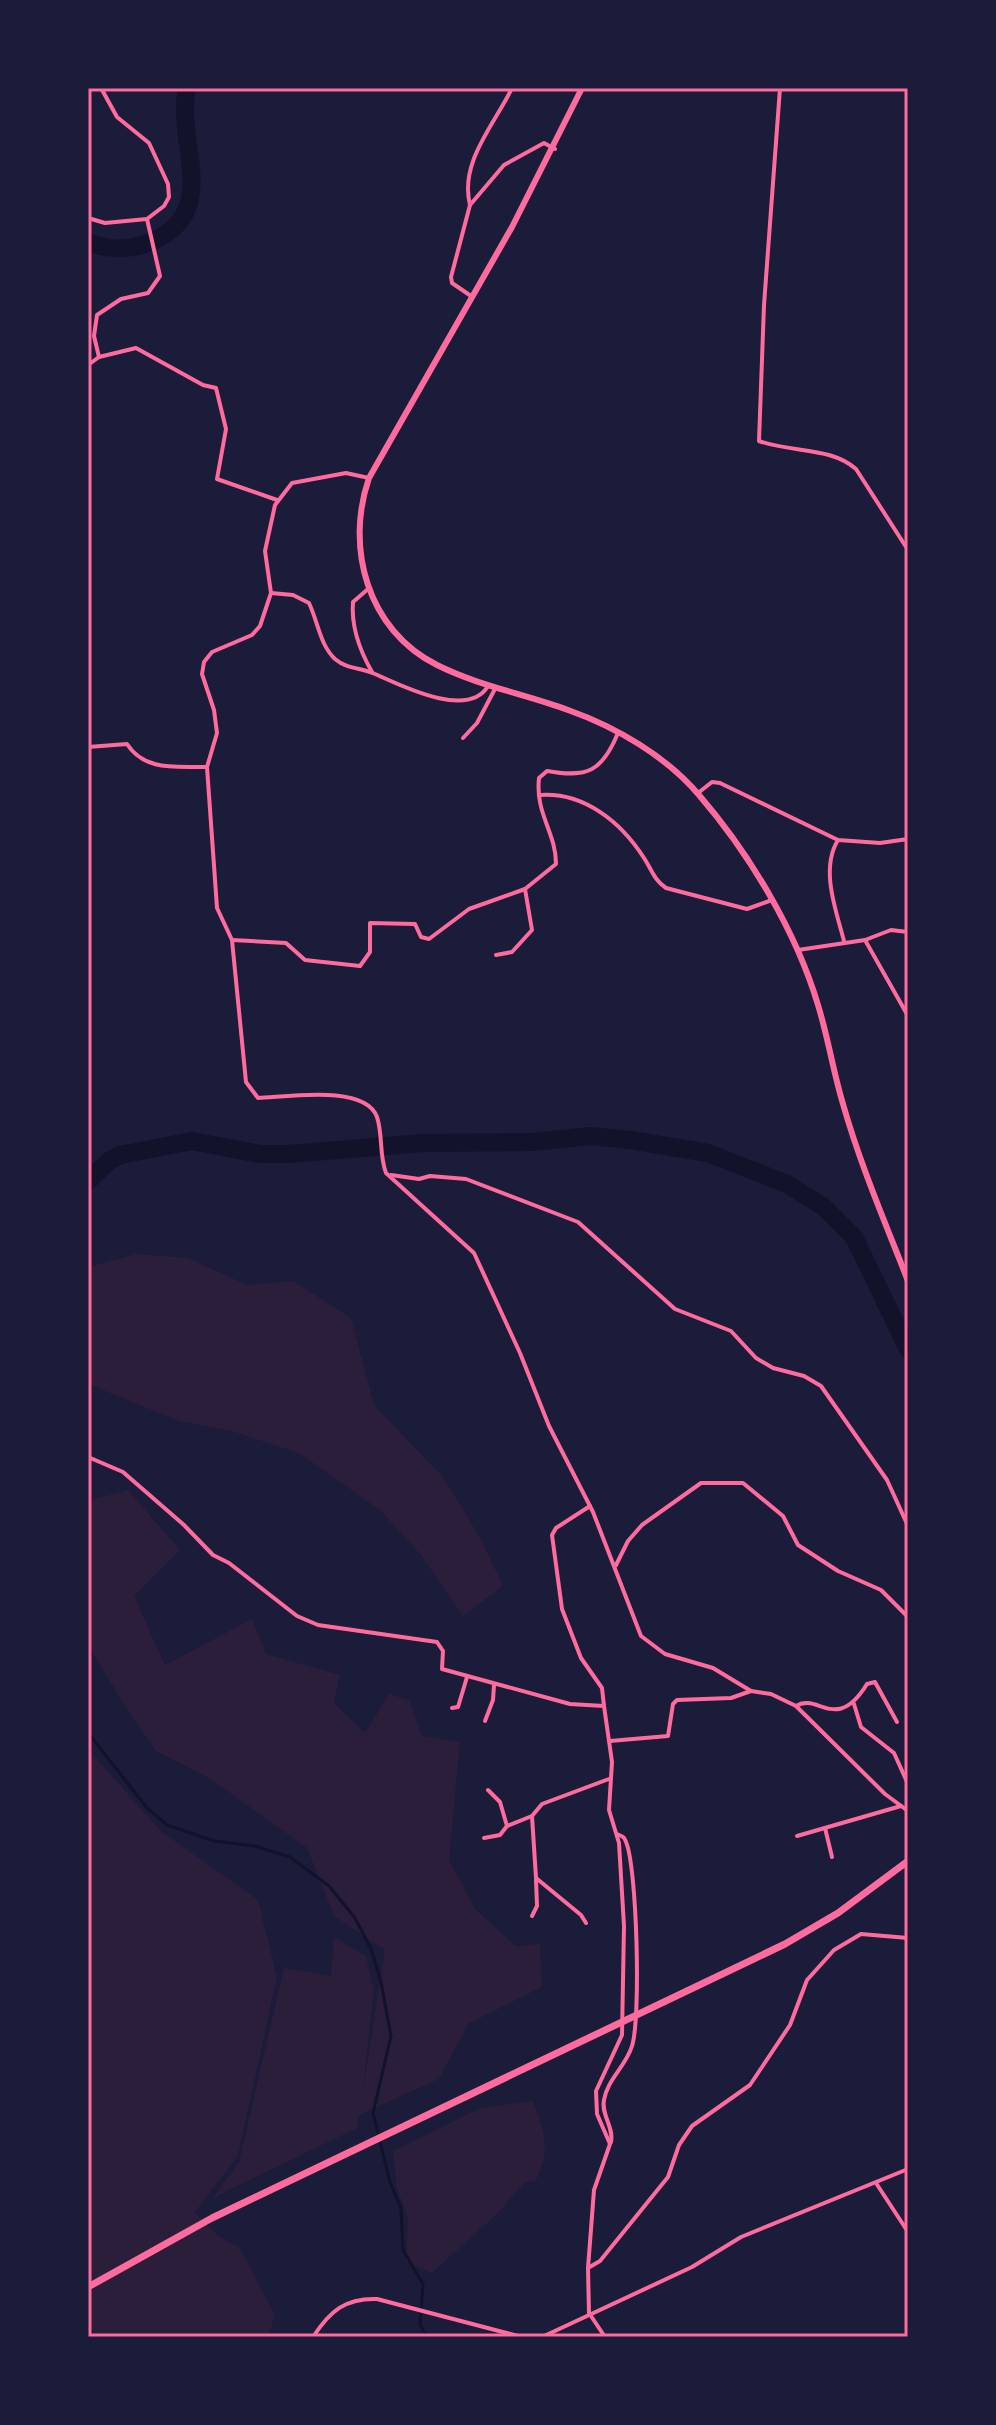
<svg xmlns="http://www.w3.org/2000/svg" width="996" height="2425" font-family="Overpass,sans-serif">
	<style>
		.green { fill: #2a1e3b }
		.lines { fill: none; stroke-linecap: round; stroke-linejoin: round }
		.stream { stroke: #12122b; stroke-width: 3 }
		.river { stroke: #12122b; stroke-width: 18 }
		.minor { stroke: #ff6b9d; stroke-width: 4 }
		.secondary { stroke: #ff6b9d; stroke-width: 6 }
		.trunk { stroke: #ff6b9d; stroke-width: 7 }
		.neatline { fill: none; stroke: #ff6b9d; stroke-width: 3 }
	</style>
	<rect width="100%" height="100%" fill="#1b1b3a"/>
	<g class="green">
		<path d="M136,1254L188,1258L247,1285L293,1281L351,1318L374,1405L442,1476L480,1537L503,1586L463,1616L420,1554L381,1511L299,1453L231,1431L179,1421L88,1384V1267Z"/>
		<path d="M128,1490L180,1550L134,1596L165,1665L252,1619L266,1654L340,1675L334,1703L365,1733L389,1694L409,1700L422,1736L460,1742L449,1860L475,1909L516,1946L540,1944L542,1987L468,2024L439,2079L359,2115L357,2128L213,2198L239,2162L284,1968L331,1976L334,1937L366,1956L374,1990L363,2090L385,1950L334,1916L307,1848L209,1778L156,1751L123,1703L88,1645V1501Z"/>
		<path d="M88,1749L162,1832L258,1900L277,1977L238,2156L195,2212L217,2235L240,2248L275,2315L268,2337H97L88,2325Z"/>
		<path d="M533,2101C545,2132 551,2150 536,2180L524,2183L497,2214L432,2273L406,2262L408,2219L397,2188L393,2151L481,2108Z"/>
	</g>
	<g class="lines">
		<path class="stream" d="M88,1733L147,1808L167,1825L214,1841L255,1846L290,1857L329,1886L355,1918L371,1949L381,1982L391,2036L373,2113L390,2182L401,2208L403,2250L423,2284L420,2325L428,2337"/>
		<g class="river">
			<path d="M88,242C110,251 134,250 155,240C221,209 175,142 187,88"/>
			<path d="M88,1181L109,1161L120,1155L192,1141L260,1154H288L423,1143L533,1142L590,1136L630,1140L708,1153L787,1184L824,1207L854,1237L908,1349"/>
		</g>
		<g class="minor">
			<path d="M780,88L764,305L759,441C794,453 831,447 856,469L908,550"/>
			<path d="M470,205C459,162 495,124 512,88"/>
			<path d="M88,218L105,223L147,219L164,206L169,197L168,184L149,143L117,117L101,88"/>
			<path d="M471,296L452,283L451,277L470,205L504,165L544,143L555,149"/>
			<path d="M99,357L94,336L97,315L121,299L148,293L160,276L147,219"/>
			<path d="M88,365L99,357L136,348L203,385L216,388L226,429L217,479L277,500"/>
			<path d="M369,478L346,473L292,483L275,505L265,551L271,593L260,626L252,635L212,652L204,662L202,674L214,710L217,733L207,767L217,908L232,940L246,1082L258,1098C287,1097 365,1084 377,1117C383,1135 379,1155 386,1173L474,1253L520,1353L549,1426L593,1512L641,1636L665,1654L713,1668L751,1691L771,1694L796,1706L885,1794L908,1811"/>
			<path d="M368,589L353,602C351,627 360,651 372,672"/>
			<path d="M271,593L293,595L309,603C318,622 320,645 335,659C348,670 360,667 375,674C400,685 468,720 488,686"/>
			<path d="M463,738L477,723L496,687"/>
			<path d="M88,747L127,744C145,772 177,766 207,767"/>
			<path d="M698,793L712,782L720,783L838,840L880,843L908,839"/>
			<path d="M540,795C584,792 621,822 644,858C652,870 654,880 666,888L747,909L772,900"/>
			<path d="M838,840C820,869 836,910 844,941"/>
			<path d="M232,940L286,943L305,960L360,966L370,952V923L415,924L421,937L429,939L469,909L525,889L556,864C556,832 535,814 539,778L547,771C587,778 602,772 618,733"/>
			<path d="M865,940L891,930L908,932"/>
			<path d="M798,950L865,940L908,1016"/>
			<path d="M496,955L512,952L532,930L525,889"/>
			<path d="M391,1175L419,1179L430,1176L466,1179L578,1222L675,1309L731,1331L756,1358L773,1368L804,1376L821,1386L887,1480L908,1526"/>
			<path d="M88,1457L123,1472L184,1525L213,1555L229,1563L297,1616L318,1625L437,1642L443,1651L442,1669L570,1704L604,1706L612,1762L609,1810L619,1843L624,1926L622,2035L596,2091L597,2114L610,2144L594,2190L588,2268L589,2313L605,2337"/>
			<path d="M590,1506L556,1528L552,1535L562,1609L581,1658L602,1688L604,1706"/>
			<path d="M616,1565L628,1541L642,1525L701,1483H743L783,1516L798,1545L838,1571L881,1590L908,1617"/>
			<path d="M854,1704L861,1727L894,1753L908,1784"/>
			<path d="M796,1706C818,1692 836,1734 867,1684L875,1682L897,1722"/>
			<path d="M452,1708L458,1707L467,1677"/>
			<path d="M485,1721L493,1700L494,1685"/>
			<path d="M610,1741L668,1736L673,1704L677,1700L731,1698L751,1691"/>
			<path d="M488,1790L500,1802L507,1826L532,1816"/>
			<path d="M825,1828L832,1857"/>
			<path d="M797,1836L901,1806"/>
			<path d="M484,1838L500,1835L507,1826"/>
			<path d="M532,1916L537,1906L536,1880"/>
			<path d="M586,1923L581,1915L536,1878L532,1816L542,1804L609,1779"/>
			<path d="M611,2142C614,2127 601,2115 604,2100C607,2080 626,2066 632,2046C641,2018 637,1867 626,1842C624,1836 623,1837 617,1834"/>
			<path d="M876,2183L908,2232"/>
			<path d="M588,2268L600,2261L668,2177L679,2145L692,2126L750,2085L790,2025L807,1980L834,1950L861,1934L908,1938"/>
			<path d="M313,2337C330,2311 345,2298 377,2299L518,2336L540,2337"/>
			<path d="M542,2337L692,2267L741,2237L908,2169"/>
		</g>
		<path class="secondary" d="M582,88L512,227L369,478C345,547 367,630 437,665C479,686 525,694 568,710C616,727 666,756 699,795C749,853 796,931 818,1005C828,1037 833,1071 843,1104C860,1164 885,1222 908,1281"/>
		<path class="trunk" d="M88,2287L212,2218L785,1944L838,1913L908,1861"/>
	</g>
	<rect width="996" height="2425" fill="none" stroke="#1b1b3a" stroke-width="180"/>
	<rect x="90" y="90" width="816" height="2245" class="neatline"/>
</svg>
